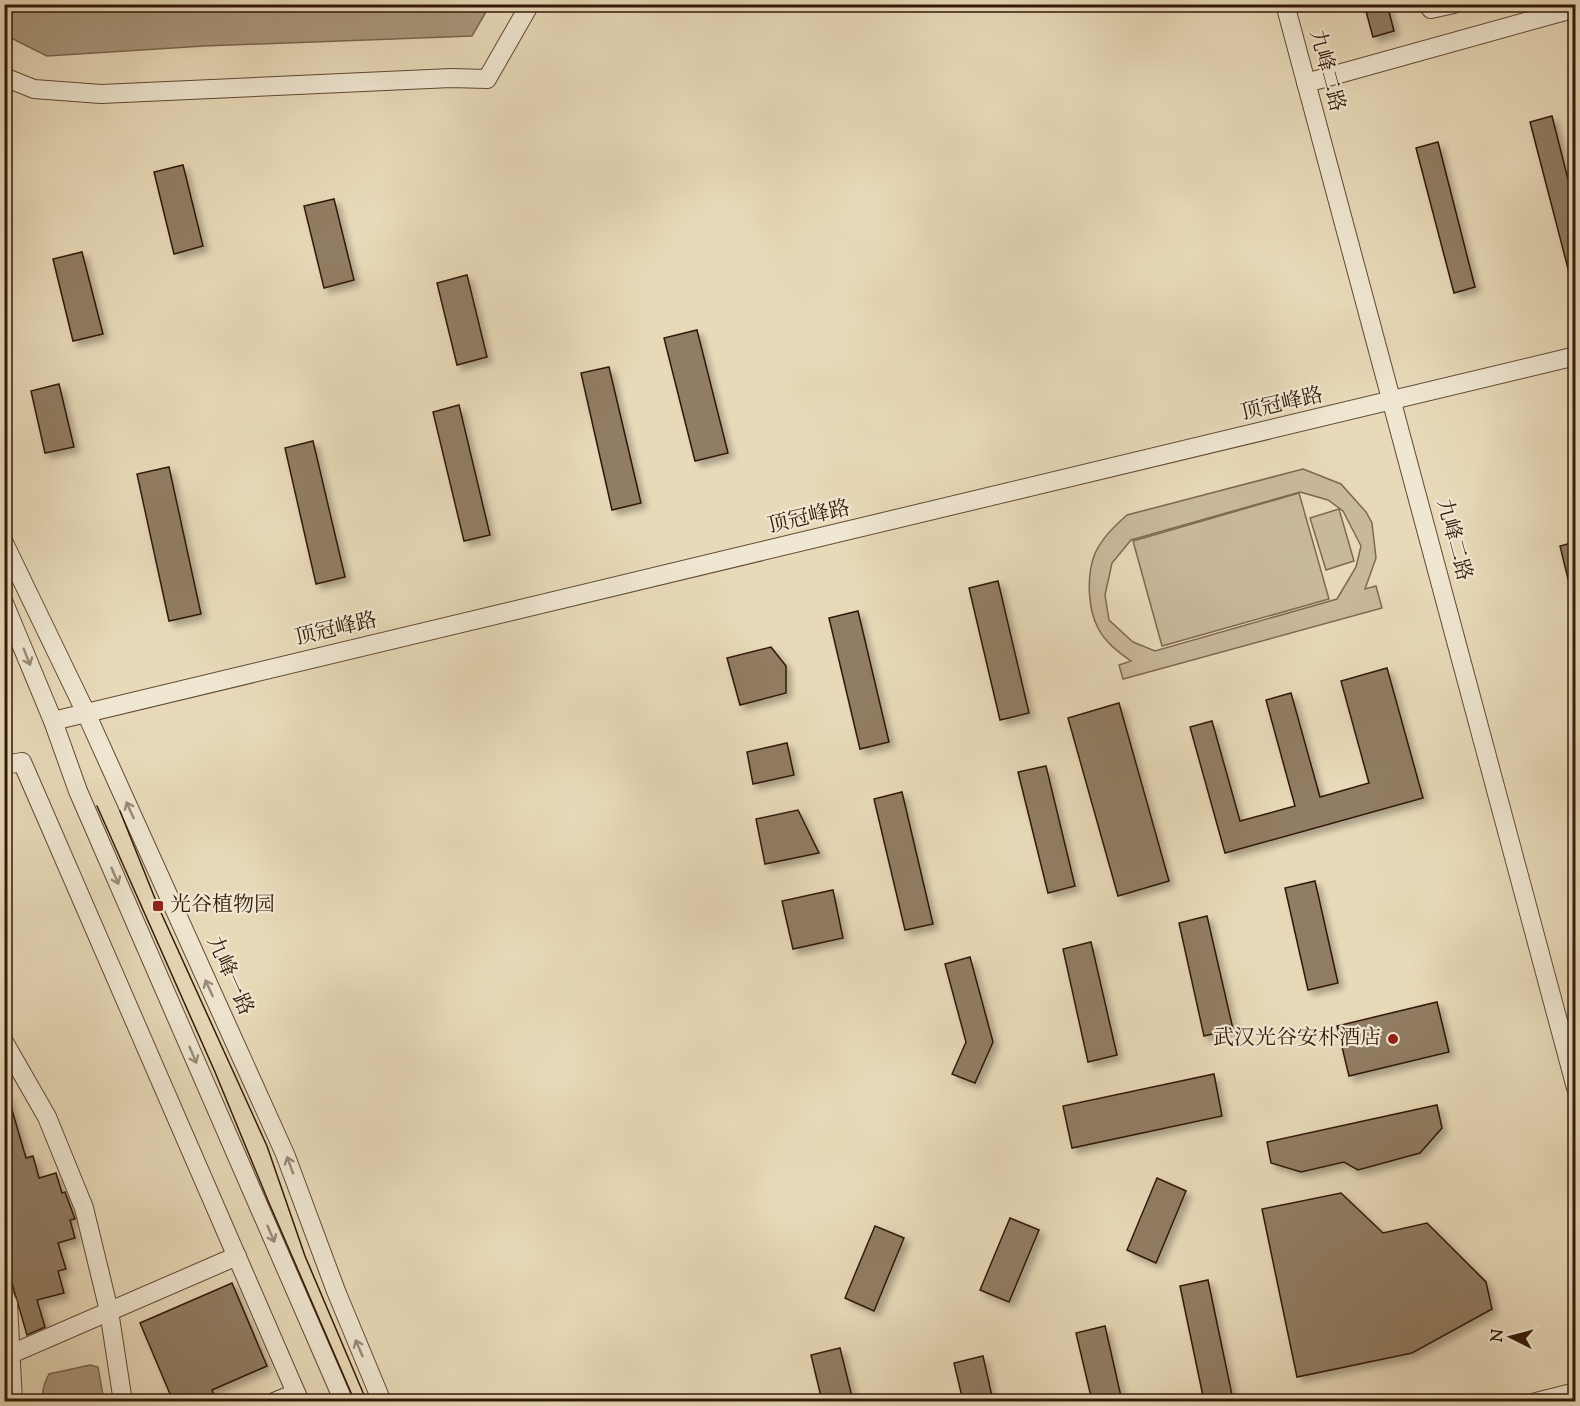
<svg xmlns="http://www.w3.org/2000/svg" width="1580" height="1406" font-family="'Sorts Mill Goudy','Noto Serif SC',serif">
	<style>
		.green { fill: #c9b99b; stroke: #7e6952; stroke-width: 1.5; fill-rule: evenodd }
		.water { fill: #aa987d; stroke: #7a654e; stroke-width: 1.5 }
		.building { fill: #917d64; stroke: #331908; stroke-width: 1.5; filter: url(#shadow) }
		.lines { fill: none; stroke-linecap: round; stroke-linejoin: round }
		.minor-casing { stroke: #604934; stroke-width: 20 }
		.minor { stroke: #f0e7d2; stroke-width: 18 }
		.tram { stroke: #331908; stroke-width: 1.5 }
		.oneway { stroke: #9b8a77 }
		.poi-dot { fill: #8f2418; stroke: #f0e7d2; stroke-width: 2 }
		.labels { text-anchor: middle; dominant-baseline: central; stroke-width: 4.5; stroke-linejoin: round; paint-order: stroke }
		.street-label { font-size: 21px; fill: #331908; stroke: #f0e7d2 }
		.poi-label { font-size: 21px; fill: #331908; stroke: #f0e7d2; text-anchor: start }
	</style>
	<defs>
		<filter id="shadow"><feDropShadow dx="5" dy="5" stdDeviation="3" flood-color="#0004"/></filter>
	</defs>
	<rect width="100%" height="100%" fill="#e8dab9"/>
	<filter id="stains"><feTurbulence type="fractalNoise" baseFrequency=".00333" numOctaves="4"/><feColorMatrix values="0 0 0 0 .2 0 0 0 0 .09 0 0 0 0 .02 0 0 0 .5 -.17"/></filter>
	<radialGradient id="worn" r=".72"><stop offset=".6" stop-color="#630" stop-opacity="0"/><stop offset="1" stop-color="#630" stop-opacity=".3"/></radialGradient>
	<g class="green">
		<path d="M1303,469L1341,484L1366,512L1372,523L1376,558L1365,589L1376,586L1382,608L1123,679L1119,665L1131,661C1118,652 1105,642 1098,628C1088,609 1087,579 1093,559C1098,542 1113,527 1127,515ZM1300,492L1328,500L1343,511L1361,546L1356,567L1337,599L1155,651L1133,642L1109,620L1105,595L1112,563L1131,540Z"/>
		<path d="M1299,493L1329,599L1162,646L1133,541Z"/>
		<path d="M1339,509L1354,561L1326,570L1310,518Z"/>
	</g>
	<g class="water">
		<path d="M4,5L5,4L490,5L472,36L204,46L47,56L5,35Z"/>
		<path d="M90,1365L98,1367L104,1401H43C41,1391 44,1383 49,1374Z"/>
	</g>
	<g class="building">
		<path d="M1364,4H1387L1394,31L1373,37Z"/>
		<path d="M1552,116L1575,207V279L1571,280L1530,122Z"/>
		<path d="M1438,142L1475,287L1454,293L1416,148Z"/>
		<path d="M183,165L203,246L174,254L154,172Z"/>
		<path d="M334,199L354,280L324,288L304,206Z"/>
		<path d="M82,252L103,334L73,341L53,259Z"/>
		<path d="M467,275L487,357L457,365L437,283Z"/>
		<path d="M697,330L728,453L695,461L664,338Z"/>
		<path d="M609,367L641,503L612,510L581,373Z"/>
		<path d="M59,384L74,447L45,453L31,391Z"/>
		<path d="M459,405L490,535L464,541L433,412Z"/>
		<path d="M313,441L345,577L316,584L285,448Z"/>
		<path d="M169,467L201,614L169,621L137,474Z"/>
		<path d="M1575,542V591H1571L1560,546Z"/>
		<path d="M998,581L1029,713L1000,720L969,588Z"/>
		<path d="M858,611L889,742L860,749L829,618Z"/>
		<path d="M771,647L786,666V693L740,705L727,658Z"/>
		<path d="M1387,668L1423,798L1225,853L1190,727L1212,721L1240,821L1295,806L1266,700L1291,693L1320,797L1369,783L1341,681Z"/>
		<path d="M1119,703L1169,881L1118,896L1068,718Z"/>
		<path d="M787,743L794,775L753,784L747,752Z"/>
		<path d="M1046,766L1075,886L1048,893L1018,772Z"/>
		<path d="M902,792L933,924L905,930L874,799Z"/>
		<path d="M798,810L819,853L765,864L756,819Z"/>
		<path d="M1315,881L1338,983L1308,990L1285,888Z"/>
		<path d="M833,890L843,938L793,949L782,901Z"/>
		<path d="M1207,916L1233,1029L1204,1036L1179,923Z"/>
		<path d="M1091,942L1117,1055L1088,1062L1063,949Z"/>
		<path d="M970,957L993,1042L975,1083L952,1074L966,1042L945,964Z"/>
		<path d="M1437,1002L1449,1052L1349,1076L1337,1026Z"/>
		<path d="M1214,1074L1222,1116L1072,1148L1063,1106Z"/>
		<path d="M4,1096H8L26,1158L33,1156L39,1178L56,1173L62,1193L65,1192L75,1219L70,1220L75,1238L58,1243L66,1269L58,1271L64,1293L37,1300L45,1327L27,1335L4,1256Z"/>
		<path d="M1437,1105L1442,1128L1420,1153L1358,1170L1344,1162L1301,1172L1271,1163L1267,1142Z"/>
		<path d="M1157,1178L1186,1191L1156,1263L1127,1250Z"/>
		<path d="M1341,1193L1383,1233L1427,1223L1486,1282L1492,1309L1412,1353L1297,1377L1262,1209Z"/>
		<path d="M1010,1218L1039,1230L1009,1302L980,1290Z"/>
		<path d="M875,1226L904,1238L874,1311L845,1298Z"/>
		<path d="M1208,1280L1232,1395L1204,1401L1180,1286Z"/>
		<path d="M232,1283L267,1366L212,1390L216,1401H173L140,1323Z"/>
		<path d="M1105,1326L1122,1401H1092L1076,1333Z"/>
		<path d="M840,1348L853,1401H822L811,1355Z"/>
		<path d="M983,1356L993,1401H963L954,1363Z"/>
	</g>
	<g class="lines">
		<g class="minor-casing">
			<g id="minor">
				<path d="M1285,4L1576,1088"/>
				<path d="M1427,4L1431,9L1454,4"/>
				<path d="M4,77L34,89L101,94L451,78L487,79L530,4"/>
				<path d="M1306,83L1576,8"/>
				<path d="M4,543L86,713L285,1154L336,1291L382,1402"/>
				<path d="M4,603L53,721L78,791L344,1402"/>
				<path d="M53,721L1576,356"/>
				<path d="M4,765L22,762L300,1402"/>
				<path d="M4,1042L47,1117L84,1208L109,1311L123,1402"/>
				<path d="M4,1295L8,1304L13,1402"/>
				<path d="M11,1354L237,1256"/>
				<path d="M274,1402L296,1393"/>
				<path d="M1536,1402L1576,1392"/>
			</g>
		</g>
		<use href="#minor" class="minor"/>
		<g class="tram">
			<path d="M97,806L215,1072L269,1203L355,1402"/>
			<path d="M120,811L158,906L267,1146L305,1256L367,1402"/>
		</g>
	</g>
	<defs><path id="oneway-shaft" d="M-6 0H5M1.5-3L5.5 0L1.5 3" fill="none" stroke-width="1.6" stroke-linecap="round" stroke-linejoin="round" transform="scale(1.5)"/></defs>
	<g class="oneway">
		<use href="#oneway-shaft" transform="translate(27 657) rotate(68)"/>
		<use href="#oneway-shaft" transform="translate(130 810) rotate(-114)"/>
		<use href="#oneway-shaft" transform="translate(115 876) rotate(67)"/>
		<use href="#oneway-shaft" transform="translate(209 988) rotate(-115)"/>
		<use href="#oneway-shaft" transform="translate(193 1055) rotate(67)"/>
		<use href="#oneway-shaft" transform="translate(290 1165) rotate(-110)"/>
		<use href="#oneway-shaft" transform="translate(271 1234) rotate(67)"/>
		<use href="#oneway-shaft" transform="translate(359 1348) rotate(-113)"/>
	</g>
	<g class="poi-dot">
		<rect x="152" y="900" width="12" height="12" rx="3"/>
		<circle cx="1393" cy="1039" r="6"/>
	</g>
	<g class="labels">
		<g class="street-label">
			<text transform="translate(1326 71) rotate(75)">九峰二路</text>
			<text transform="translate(1282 405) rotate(-13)">顶冠峰路</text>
			<text transform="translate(809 518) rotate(-13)">顶冠峰路</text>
			<text transform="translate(1453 540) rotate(75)">九峰二路</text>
			<text transform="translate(336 630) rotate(-13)">顶冠峰路</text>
			<text transform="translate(229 976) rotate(66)">九峰一路</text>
		</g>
		<g class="poi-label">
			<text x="170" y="906">光谷植物园</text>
			<text x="1381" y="1039" text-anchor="end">武汉光谷安朴酒店</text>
		</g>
	</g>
	<rect width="1580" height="1406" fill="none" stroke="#e8dab9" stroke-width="24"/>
	<rect x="6" y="6" width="1568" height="1394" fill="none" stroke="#331908" stroke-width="3"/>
	<rect x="12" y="12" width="1556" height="1382" fill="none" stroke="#331908" stroke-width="1.5"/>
	<g transform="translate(1511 1337) rotate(276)" stroke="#f0e7d2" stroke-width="4.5" paint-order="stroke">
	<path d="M0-4.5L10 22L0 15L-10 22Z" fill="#331908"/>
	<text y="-9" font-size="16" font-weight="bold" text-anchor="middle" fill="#331908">N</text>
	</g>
	<rect width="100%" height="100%" filter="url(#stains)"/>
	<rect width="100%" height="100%" fill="url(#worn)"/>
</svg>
